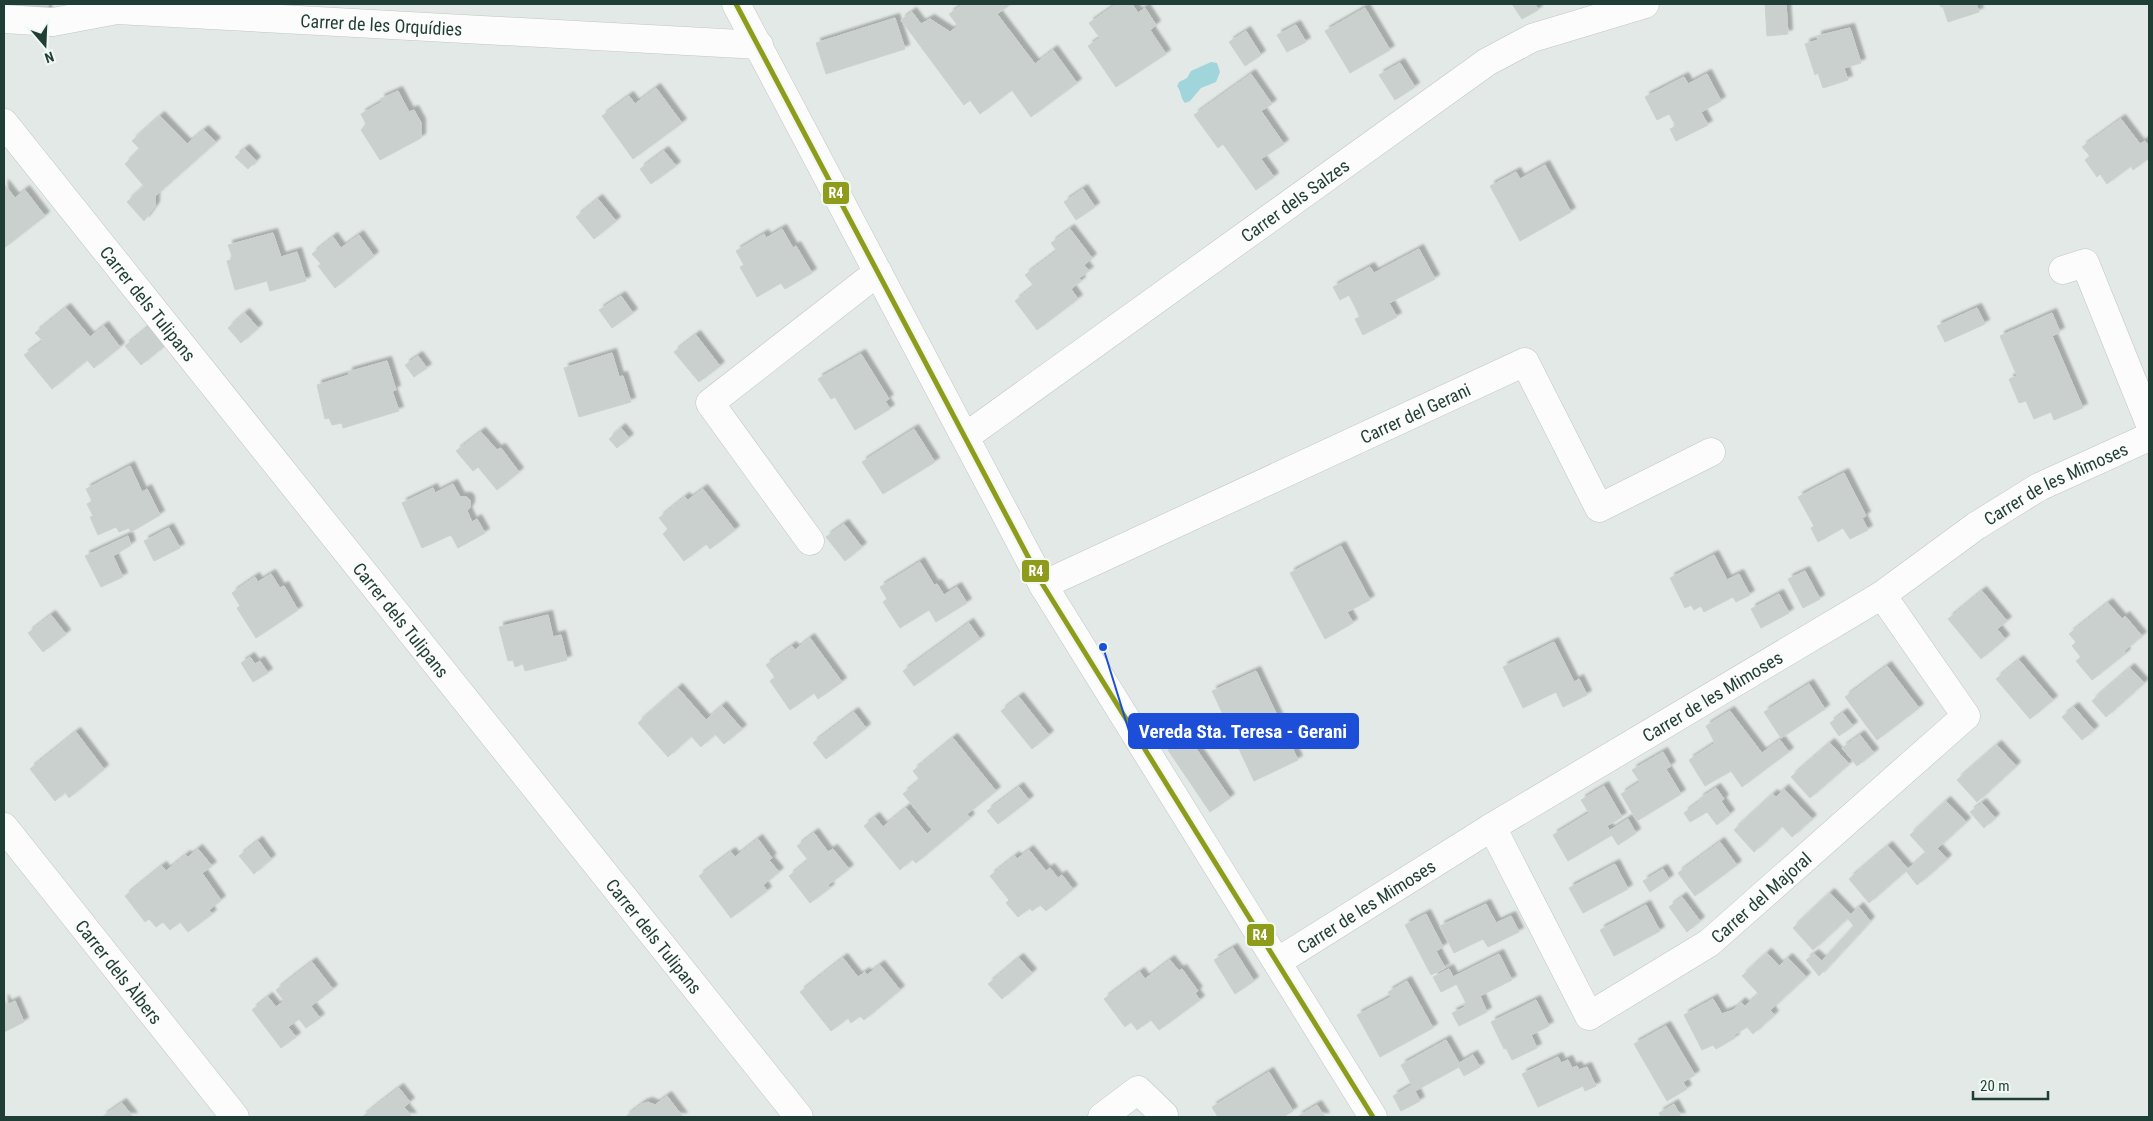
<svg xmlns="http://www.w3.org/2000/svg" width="2153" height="1121" font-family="'Roboto Condensed',sans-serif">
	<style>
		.water { fill: #a0d5db }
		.building { fill: #cad0cd; stroke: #cbd2cf; filter: url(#shadow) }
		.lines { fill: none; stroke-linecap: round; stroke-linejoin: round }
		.street-casing { stroke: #c0c6c3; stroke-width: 29 }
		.street { stroke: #fbfcfb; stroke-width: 28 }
		.bus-1-casing { stroke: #f1f9f4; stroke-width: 9 }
		.bus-1 { stroke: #8f9c1b; stroke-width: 5 }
		.labels { text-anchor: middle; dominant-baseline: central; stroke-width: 4; stroke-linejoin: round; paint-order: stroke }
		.street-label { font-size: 18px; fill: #1f3e35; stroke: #f1f9f4 }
		.leader { fill: none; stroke: #1d4ed8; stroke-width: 2 }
		.callout-dot { fill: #1d4ed8; stroke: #f1f9f4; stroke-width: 2 }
		.callout { fill: #1d4ed8; stroke: #1d4ed8; stroke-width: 2 }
		.callout-label { font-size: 19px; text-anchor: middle; font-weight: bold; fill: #fff }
		.line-badge { stroke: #f1f9f4; stroke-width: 2 }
		.badge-label { font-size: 14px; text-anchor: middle; font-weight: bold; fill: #fff }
	</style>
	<defs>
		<filter id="shadow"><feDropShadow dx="4.5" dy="-4.5" stdDeviation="1" flood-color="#0004"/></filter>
	</defs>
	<rect width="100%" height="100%" fill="#e3e9e6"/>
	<path class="water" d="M1211,62L1217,63L1220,72L1216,82L1201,88L1190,101L1185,103C1180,98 1182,92 1177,86L1179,82L1187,78L1191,71Z"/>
	<g class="building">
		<path d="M4,4H48L47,13L4,10Z"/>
		<path d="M964,4H1011L997,14L1035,64L1053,50L1077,83L1031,117L1012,90L980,114L970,100L964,105L901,20L912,12L921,24L930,19L950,32L958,26L949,14Z"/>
		<path d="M1117,4H1132L1138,13L1145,8L1156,25L1150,30L1166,54L1116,87L1088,46L1100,38L1089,23Z"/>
		<path d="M1512,4H1535L1538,10L1522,19Z"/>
		<path d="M1765,4H1786L1788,34L1767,36Z"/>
		<path d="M1939,4H1976L1979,12L1948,22L1943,7H1941Z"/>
		<path d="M1365,8L1390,50L1350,73L1325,31Z"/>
		<path d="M895,18L905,49L826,74L816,43Z"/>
		<path d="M1296,25L1306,42L1287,52L1277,35Z"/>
		<path d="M1850,28L1861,63L1844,68L1848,80L1823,88L1818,73L1815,75L1805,44L1818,40L1817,36Z"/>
		<path d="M1246,31L1261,55L1245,66L1229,42Z"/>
		<path d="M1400,63L1415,87L1395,100L1379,75Z"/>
		<path d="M1251,74L1272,104L1261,111L1284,144L1261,159L1274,177L1256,190L1223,144L1218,148L1194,115Z"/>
		<path d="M1707,74L1721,101L1701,112L1708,125L1676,141L1670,129L1676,126L1669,114L1657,120L1645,97L1684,77L1688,84Z"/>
		<path d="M656,88L682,123L633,159L602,116L629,96L635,104Z"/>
		<path d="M398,91L409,112L414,110L421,123V138L380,160L361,130L366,124L361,114L382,102L380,99Z"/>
		<path d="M160,116L187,144L204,130L216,142L155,196V206L144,221L127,202L144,186L125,164L140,149L132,141Z"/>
		<path d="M2121,119L2140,144L2145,141L2149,146V158L2133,170L2131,166L2107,184L2100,174L2097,177L2085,160L2090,156L2082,147Z"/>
		<path d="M245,149L256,161L248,169L235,157Z"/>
		<path d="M664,151L676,166L651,184L640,169Z"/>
		<path d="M1545,165L1571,212L1520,241L1490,186L1516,172L1520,179Z"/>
		<path d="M4,184L15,198L4,207Z"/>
		<path d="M1083,189L1095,207L1076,220L1064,202Z"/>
		<path d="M25,190L45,216L4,248V207Z"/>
		<path d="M598,199L616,221L594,239L576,217Z"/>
		<path d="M782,229L793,248L796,246L812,273L785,289L781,283L757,297L740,267L744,265L736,251L764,234L766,238Z"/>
		<path d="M1070,229L1092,258L1084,265L1089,271L1079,278L1081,281L1071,289L1078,299L1037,330L1015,301L1034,286L1025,275L1057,251L1051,243Z"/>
		<path d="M273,233L281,257L297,252L306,281L270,291L267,281L235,290L227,261L233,259L228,245Z"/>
		<path d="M359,235L374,256L335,288L318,266L321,264L312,254L333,237L341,248Z"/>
		<path d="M1419,249L1435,279L1389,303L1397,317L1363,335L1355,319L1360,317L1349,295L1340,300L1333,287L1370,267L1374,273Z"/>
		<path d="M621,296L633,313L612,328L599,310Z"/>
		<path d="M66,308L90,337L104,326L120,347L94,368L87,360L52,389L24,355L43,341L35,333Z"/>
		<path d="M1977,308L1985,324L1945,342L1937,326Z"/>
		<path d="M245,313L258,328L241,343L228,328Z"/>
		<path d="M2052,313L2060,332L2052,336L2083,408L2054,420L2051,412L2034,419L2026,401L2019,403L2009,379L2017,376L2000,336Z"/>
		<path d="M151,325L167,344L141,365L125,346Z"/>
		<path d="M696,335L720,366L699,382L674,352Z"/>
		<path d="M612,353L619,377L623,376L631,402L579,417L564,368Z"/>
		<path d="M861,354L889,399L885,401L890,409L855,430L835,397L831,399L818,379Z"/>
		<path d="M418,356L427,368L414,377L405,365Z"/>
		<path d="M387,361L396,390L392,391L399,411L343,428L342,423L332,425L329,418L325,419L317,385L349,375L348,372Z"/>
		<path d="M621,428L629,438L617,448L609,439Z"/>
		<path d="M914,429L935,462L883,494L862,462Z"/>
		<path d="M481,432L497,450L501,448L519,472L497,490L478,467L473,471L456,451Z"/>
		<path d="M130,466L142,492L147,489L160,515L131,532L129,528L119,532L116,527L98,535L90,517L93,516L87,504L92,501L86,489Z"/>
		<path d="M1844,473L1866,516L1862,518L1868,530L1850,539L1843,528L1818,542L1811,528L1814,526L1798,497Z"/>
		<path d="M453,484L460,497H467L470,500V507L467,511L472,522L477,519L485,533L458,548L451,535L422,548L402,503L433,488L435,493Z"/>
		<path d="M703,489L735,530L710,549L706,544L684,561L663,534L668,529L659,518L685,497L688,500Z"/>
		<path d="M844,524L862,547L845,561L826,537Z"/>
		<path d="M169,528L180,548L154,561L144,541Z"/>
		<path d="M128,536L131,545L113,556L123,577L101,587L85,556Z"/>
		<path d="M1341,546L1370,600L1347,612L1353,623L1325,639L1290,573Z"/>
		<path d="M1714,555L1727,580L1739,574L1750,595L1736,602L1733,597L1704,612L1701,606L1694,610L1691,605L1685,608L1670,578Z"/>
		<path d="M920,562L934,585L937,584L944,595L957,587L967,603L936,622L929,610L900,628L883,602L887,599L880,587Z"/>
		<path d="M1805,571L1820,599L1803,608L1788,579Z"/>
		<path d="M271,574L280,588L284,586L298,610L256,638L237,608L240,606L232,593L255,577L258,582Z"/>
		<path d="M1982,591L2007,621L1997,629L2005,639L1981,659L1948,619Z"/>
		<path d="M1779,594L1789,613L1761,628L1751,609Z"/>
		<path d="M2108,603L2122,619L2125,616L2142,636L2124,651L2126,653L2092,680L2076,661L2081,657L2072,646L2076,642L2069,634Z"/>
		<path d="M51,615L66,634L43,652L28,633Z"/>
		<path d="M548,615L553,637L561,635L567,660L525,671L523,664L515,667L513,660L508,661L499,627Z"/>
		<path d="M969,623L980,639L914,686L903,671Z"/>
		<path d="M810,638L842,682L818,699L814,693L790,710L770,681L775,677L766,665L792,646L795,650Z"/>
		<path d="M1554,642L1574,682L1579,679L1587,695L1563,707L1556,692L1523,708L1503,667Z"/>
		<path d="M250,657L255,664L260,661L268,673L253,682L241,663Z"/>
		<path d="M2019,660L2053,700L2030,719L1996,679Z"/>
		<path d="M1887,666L1919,708L1877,740L1845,697Z"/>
		<path d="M2130,668L2144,683L2106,717L2092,701Z"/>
		<path d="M1256,671L1298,760L1254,781L1212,691Z"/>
		<path d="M1809,684L1825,709L1781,738L1764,712Z"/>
		<path d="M678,688L706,720L722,706L742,729L724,744L715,734L701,747L691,736L668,757L638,723Z"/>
		<path d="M1019,697L1049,735L1032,749L1001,711Z"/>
		<path d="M2074,707L2094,730L2082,740L2062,717Z"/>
		<path d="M1730,711L1771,765L1742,787L1731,771L1705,786L1689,760L1715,743L1706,726Z"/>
		<path d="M854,712L866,728L826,759L813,743Z"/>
		<path d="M1843,713L1853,726L1839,736L1830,723Z"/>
		<path d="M76,732L104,769L69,798L65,792L55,801L30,769Z"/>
		<path d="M1860,735L1874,753L1857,766L1842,748Z"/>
		<path d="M1188,737L1230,798L1210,812L1168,750Z"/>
		<path d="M953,738L996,791L967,814L970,818L916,863L912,859L900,870L864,826L875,817L883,827L906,808L927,834L932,829L903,794L920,780L913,771Z"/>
		<path d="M1780,740L1789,752L1771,765L1762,753Z"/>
		<path d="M1830,743L1849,764L1810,798L1791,777Z"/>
		<path d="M1997,745L2016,766L1977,802L1957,780Z"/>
		<path d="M1663,752L1671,766L1666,769L1681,794L1637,821L1621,794L1640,782L1632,770Z"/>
		<path d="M1604,786L1622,817L1607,826L1612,835L1568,861L1553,835L1589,813L1581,800Z"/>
		<path d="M1019,787L1029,800L998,824L987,811Z"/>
		<path d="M1716,788L1724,799L1707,812L1699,799Z"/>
		<path d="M1784,789L1812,819L1792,837L1782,826L1754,852L1734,830L1773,794L1776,797Z"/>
		<path d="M1700,801L1707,812L1690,822L1684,813Z"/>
		<path d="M1721,801L1730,814L1717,825L1707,812Z"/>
		<path d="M1946,801L1966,822L1929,856L1910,835Z"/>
		<path d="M1982,803L1995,818L1984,828L1970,812Z"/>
		<path d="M1628,819L1636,833L1618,845L1609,831Z"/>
		<path d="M814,833L828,852L833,849L849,869L828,885L797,846Z"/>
		<path d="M758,839L772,858L769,860L779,872L763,885L767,891L731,918L699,876L731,852L735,857Z"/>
		<path d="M258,841L271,859L254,874L239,856Z"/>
		<path d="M1720,842L1737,865L1695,896L1678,873Z"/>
		<path d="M1888,846L1908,869L1869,903L1849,879Z"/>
		<path d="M1937,848L1947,859L1928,876L1916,862L1927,853L1929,856Z"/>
		<path d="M198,849L212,866L202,873L221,900L209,910L212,914L188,932L180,922L170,930L163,922L156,927L149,919L145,922L125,896L162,866L166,871L186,855L188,857Z"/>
		<path d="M1029,850L1046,871L1050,868L1058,878L1062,875L1073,889L1046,911L1040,905L1032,911L1030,908L1018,917L1006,903L1009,900L990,876L1015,856L1017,859Z"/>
		<path d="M809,860L830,888L810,903L789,876Z"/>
		<path d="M1916,862L1928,876L1917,885L1906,871Z"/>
		<path d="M1615,864L1628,889L1583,913L1569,888Z"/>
		<path d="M1663,869L1669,879L1650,892L1643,881Z"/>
		<path d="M1830,893L1851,915L1813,950L1793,928Z"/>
		<path d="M1682,897L1700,921L1687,932L1669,907Z"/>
		<path d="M1486,904L1496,923L1511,916L1519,932L1488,947L1483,939L1454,953L1440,926Z"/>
		<path d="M1646,905L1660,931L1614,956L1600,930Z"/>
		<path d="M1859,907L1870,921L1819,976L1806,960L1814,954L1822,961L1854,926L1847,918Z"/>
		<path d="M1426,914L1443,947L1436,951L1445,968L1431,975L1405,925Z"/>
		<path d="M1233,948L1254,981L1235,994L1214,960Z"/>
		<path d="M1767,953L1779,966L1788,958L1806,977L1770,1010L1774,1015L1763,1025L1745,1006L1759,994L1742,976Z"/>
		<path d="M1499,954L1512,980L1466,1003L1453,977Z"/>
		<path d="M843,958L858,977L865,972L867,975L880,965L900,990L864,1020L860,1016L851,1023L848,1018L831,1031L800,992Z"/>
		<path d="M1019,958L1032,973L1002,999L988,984Z"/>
		<path d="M1170,960L1179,971L1182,969L1198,991L1195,993L1200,1000L1159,1030L1151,1020L1137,1030L1131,1022L1125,1027L1104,999L1140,972L1145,979Z"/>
		<path d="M312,962L333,989L311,1006L290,979Z"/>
		<path d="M1449,969L1457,984L1441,992L1433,977Z"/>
		<path d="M290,979L320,1018L306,1028L299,1019L288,1027L296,1037L281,1048L252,1010L268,997L276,1007L284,1001L276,990Z"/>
		<path d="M1407,981L1433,1028L1380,1057L1357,1015L1391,997L1388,992Z"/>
		<path d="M1480,996L1487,1012L1459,1026L1452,1013L1465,1007L1463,1004Z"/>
		<path d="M4,999L7,1005L15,1001L24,1022L4,1032Z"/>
		<path d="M1713,999L1722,1014L1733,1010L1741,1002L1763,1025L1753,1034L1747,1027L1734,1035L1735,1038L1716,1049L1713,1045L1702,1050L1684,1015Z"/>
		<path d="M1536,1000L1549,1026L1531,1035L1537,1048L1512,1060L1506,1048L1504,1049L1491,1022Z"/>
		<path d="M1666,1026L1695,1075L1683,1082L1687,1089L1667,1101L1634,1044Z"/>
		<path d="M1446,1040L1459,1063L1473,1055L1480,1067L1464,1076L1459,1067L1415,1091L1401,1065Z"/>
		<path d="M1558,1057L1561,1063L1568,1060L1572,1068L1577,1066L1579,1070L1587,1067L1596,1086L1585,1091L1583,1086L1538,1107L1522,1074Z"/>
		<path d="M1269,1072L1293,1111L1283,1117H1218L1212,1107Z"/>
		<path d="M1412,1085L1420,1101L1401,1111L1393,1096Z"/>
		<path d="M399,1088L410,1102L404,1107L412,1117H388L378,1104Z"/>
		<path d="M667,1096L683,1117H625L642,1104L648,1102L655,1105Z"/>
		<path d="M122,1103L133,1117H102Z"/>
		<path d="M378,1104L388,1117H362Z"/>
		<path d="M1674,1104L1681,1117H1661L1659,1113Z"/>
		<path d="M1317,1105L1325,1117H1297Z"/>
	</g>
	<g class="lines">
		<g class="street-casing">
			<g id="street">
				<path d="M736,4L1043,585L1373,1117"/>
				<path id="s1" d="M4,19L53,22L117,10L759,45"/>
				<path id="s2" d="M4,123L799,1117"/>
				<path d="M2063,270L2085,263L2149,422"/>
				<path id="s3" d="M965,437L1487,62L1532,38L1645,4"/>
				<path d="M810,541L710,403L878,272"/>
				<path id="s4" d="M1043,585L1525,362L1599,508L1711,452"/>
				<path id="s5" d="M4,827L235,1117"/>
				<path id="s6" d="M1492,827L1589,1016L1709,943L1966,716L1882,595"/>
				<path id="s7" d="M1277,962L1492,827L1882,595L1976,526L2039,487L2149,437"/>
				<path d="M1102,1117L1138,1090L1164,1115"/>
			</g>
		</g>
		<use href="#street" class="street"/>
		<g class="bus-1-casing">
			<path id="bus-1" d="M736,4L1043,585L1373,1117"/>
		</g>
		<use href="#bus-1" class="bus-1"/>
	</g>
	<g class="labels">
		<g class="street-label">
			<text stroke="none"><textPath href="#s1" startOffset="379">Carrer de les Orquídies</textPath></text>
			<text stroke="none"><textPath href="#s3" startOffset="406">Carrer dels Salzes</textPath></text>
			<text stroke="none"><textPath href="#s2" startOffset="231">Carrer dels Tulipans</textPath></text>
			<text stroke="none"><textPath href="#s4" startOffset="410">Carrer del Gerani</textPath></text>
			<text stroke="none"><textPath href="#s7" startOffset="915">Carrer de les Mimoses</textPath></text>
			<text stroke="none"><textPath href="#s2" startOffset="636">Carrer dels Tulipans</textPath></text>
			<text stroke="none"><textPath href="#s7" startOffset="510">Carrer de les Mimoses</textPath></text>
			<text stroke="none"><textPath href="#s6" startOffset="422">Carrer del Majoral</textPath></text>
			<text stroke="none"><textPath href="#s7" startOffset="105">Carrer de les Mimoses</textPath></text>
			<text stroke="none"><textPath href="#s2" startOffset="1041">Carrer dels Tulipans</textPath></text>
			<text stroke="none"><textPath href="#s5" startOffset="185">Carrer dels Àlbers</textPath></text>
		</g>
	</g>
	<path class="leader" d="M1103 647L1129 731"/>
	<circle class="callout-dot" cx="1103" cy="647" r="5"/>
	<rect class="callout" x="1129" y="714" width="229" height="34" rx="5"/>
	<g class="callout-label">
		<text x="1243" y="738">Vereda Sta. Teresa - Gerani</text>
	</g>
	<g class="line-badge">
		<rect x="822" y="181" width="28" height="24" rx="5" fill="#8f9c1b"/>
		<rect x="1021" y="559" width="29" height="24" rx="5" fill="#8f9c1b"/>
		<rect x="1246" y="923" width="29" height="24" rx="5" fill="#8f9c1b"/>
	</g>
	<g class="badge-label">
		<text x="836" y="198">R4</text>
		<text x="1036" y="576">R4</text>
		<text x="1260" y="940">R4</text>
	</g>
	<rect width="2153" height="1121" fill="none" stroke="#1f3e35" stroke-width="10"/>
	<g transform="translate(45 45) rotate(161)" stroke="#f1f9f4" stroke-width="4" paint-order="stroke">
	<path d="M0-4L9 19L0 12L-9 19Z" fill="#1f3e35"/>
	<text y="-8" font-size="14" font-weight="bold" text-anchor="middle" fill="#1f3e35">N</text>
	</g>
	<path d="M1973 1091v8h75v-8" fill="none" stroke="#1f3e35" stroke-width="2.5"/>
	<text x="1980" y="1091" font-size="15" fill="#1f3e35" stroke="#f1f9f4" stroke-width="4" paint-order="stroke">20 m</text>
</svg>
